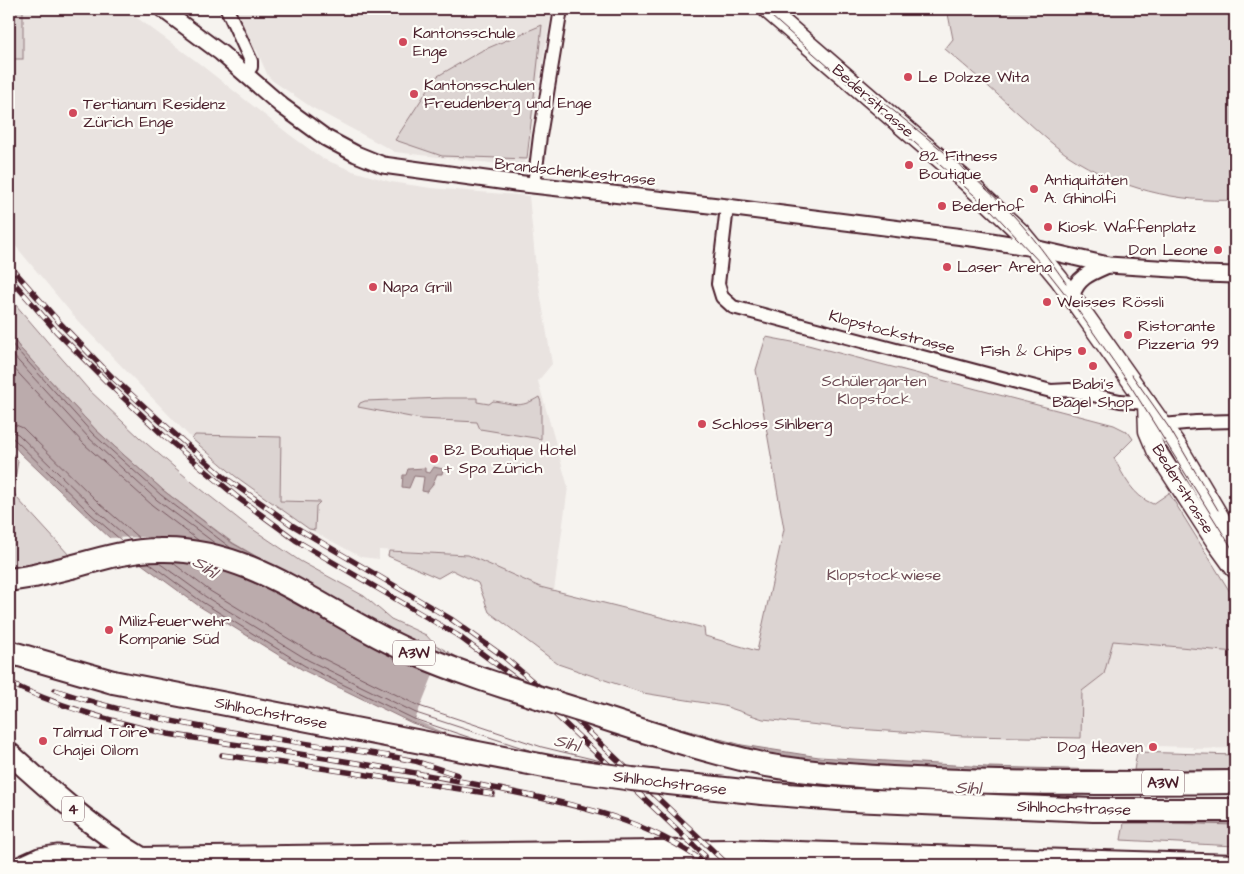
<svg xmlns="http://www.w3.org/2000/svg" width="1244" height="874" font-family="'Architects Daughter',sans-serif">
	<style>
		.built { fill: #e9e3e0 }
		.green { fill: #dcd4d2; stroke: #937a7e }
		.water { fill: #bbabac; stroke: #8e7378 }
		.pier { fill: #f6f3ef }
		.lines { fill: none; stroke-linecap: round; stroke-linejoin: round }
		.shore { stroke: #77575f; stroke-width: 1 }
		.minor-casing { stroke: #4a1f2b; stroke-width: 16 }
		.tertiary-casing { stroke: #4a1f2b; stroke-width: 19 }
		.secondary-casing { stroke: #4a1f2b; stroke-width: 21 }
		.primary-casing { stroke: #4a1f2b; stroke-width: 24 }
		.motorway-casing { stroke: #4a1f2b; stroke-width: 26 }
		.minor { stroke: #fdfcf7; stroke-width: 12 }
		.tertiary { stroke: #fdfcf7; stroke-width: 15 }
		.secondary { stroke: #fdfcf7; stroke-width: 18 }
		.primary { stroke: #fdfcf7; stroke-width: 20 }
		.motorway { stroke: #fdfcf7; stroke-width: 22 }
		.tram { stroke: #4a1f2b; stroke-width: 1 }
		.rail-casing { stroke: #4a1f2b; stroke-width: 5.5 }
		.rail { stroke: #fdfcf7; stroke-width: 4; stroke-dasharray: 11; stroke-linecap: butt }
		.motorway-bridge-casing { stroke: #4a1f2b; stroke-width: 26; stroke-linecap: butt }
		.motorway-bridge { stroke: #fdfcf7; stroke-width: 22 }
		.poi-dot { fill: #d1495b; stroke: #fdfcf7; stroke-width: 2 }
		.labels { text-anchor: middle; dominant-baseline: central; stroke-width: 4.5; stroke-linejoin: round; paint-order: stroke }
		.shield { fill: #fdfcf7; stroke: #806168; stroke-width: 1 }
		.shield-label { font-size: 15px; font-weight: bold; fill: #4a1f2b }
		.poi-label { font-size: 16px; fill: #4a1f2b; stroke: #fdfcf7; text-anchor: start }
		.street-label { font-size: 16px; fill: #4a1f2b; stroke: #fdfcf7 }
		.park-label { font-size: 16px; fill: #6e4c55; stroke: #fdfcf7 }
		.water-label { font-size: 18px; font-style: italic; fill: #725058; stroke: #fdfcf7 }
	</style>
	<rect width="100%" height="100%" fill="#f6f3ef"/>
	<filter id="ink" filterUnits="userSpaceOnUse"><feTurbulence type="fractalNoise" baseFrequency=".02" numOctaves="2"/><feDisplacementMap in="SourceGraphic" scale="10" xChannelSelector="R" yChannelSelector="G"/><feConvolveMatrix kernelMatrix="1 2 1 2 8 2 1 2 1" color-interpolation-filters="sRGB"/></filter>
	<g filter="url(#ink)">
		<g class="built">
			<path d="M9,9H125L196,61L290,135L323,159L353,171L391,182L431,188L529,196L536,268L552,364L538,381L568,487L554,591L540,587L468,555L379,550V559L361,557L309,529L235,476L192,439L78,321L9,238Z"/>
			<path d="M233,9H552L524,167L395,152L311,107L273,81L268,76L256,49L253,50Z"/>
			<path d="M1113,641L1235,652V748L1193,749V747L1081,744L1082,690L1104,674Z"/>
		</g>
		<g class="green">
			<rect x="9" y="9" width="14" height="50"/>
			<path d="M947,9H1196L1202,13L1207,9H1235V30L1233,41L1235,43V200C1178,203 1117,188 1069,156C1051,144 1035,128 1019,114C995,92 970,70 945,49L953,39Z"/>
			<path d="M542,25L527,159L442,156L395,140L436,77L481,51Z"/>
			<path d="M9,297L88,389L140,438L187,478L245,524L300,561L364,596L391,619L426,635L434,644L464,661L372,623L233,543L164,491L96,430L20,348L9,333Z"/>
			<path d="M766,337L808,345L1114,425L1128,432L1133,439L1114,458C1124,477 1133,496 1153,504L1169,493L1235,600V652L1113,641L1104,674L1082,691L1081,738L964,736L856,729L763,719L724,706L643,693L558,664L489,612L478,583L452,570L438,578L388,556L389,551L468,555L540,587L704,628L705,636L757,651L784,529L756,370Z"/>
			<path d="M539,397L541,402V439L480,429L477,422L421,419L358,407L360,403L365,401L445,398H477V402L489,404L493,401C514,403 518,410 539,397Z"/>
			<path d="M195,435L281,437L280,501L320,502L316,506L315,530L309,529L235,476L192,439Z"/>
			<path d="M9,449L18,461L13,491L16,497L70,556L10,569L9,575Z"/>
			<path d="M1137,752L1235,755V770H1134Z"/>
			<path d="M1124,823H1235V846L1121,840Z"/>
		</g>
		<g class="water">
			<path d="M9,333L20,348L96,430L164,491L232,543L372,623L440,655L570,699L742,745L819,757L987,767L1144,771L1235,770V825L832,813L537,765L412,723L303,670L199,606L139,562L112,540L20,453L9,440Z"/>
			<path d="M434,467L443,469L442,474H437L432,486L427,492L422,491L424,477L414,476L409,488L402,487L403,475H406L408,469L425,468V472L430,473Z"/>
		</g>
		<path class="pier" d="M145,537L191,542L433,652L654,724L737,747L796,757L838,762L931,768L1012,771L1235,773V822L1092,821L825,815L695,801L632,790L461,739L415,720L433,675L505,701L510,698L277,587L206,561L133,560L106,538Z"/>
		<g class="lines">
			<g class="shore">
				<path d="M9,341L93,434L161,495L231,548"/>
				<path d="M9,351L89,438L157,500L216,544"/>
				<path d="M9,363L84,444L152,505L198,540"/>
				<path d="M9,424L16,425L23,428L100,504L140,539"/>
				<path d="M9,431L18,434L95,509L130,540"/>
				<path d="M9,437L14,439L91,514L122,541"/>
				<path d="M149,563L202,602L305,666L414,719L480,741"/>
				<path d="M159,563L206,597L308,660L416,713L529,750"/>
				<path d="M173,563L210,591L312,653L419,706L542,747L613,764"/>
			</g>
			<g class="minor-casing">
				<g id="minor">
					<path d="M227,9L251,61V67L245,75"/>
					<path d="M534,185L540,136L561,9"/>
					<path d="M727,207L718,284L722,297L733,307L1051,391L1070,390L1120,401L1147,403"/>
					<path d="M1163,425L1196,422L1235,421"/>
				</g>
			</g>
			<g class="tertiary-casing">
				<g id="tertiary">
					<path d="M162,9L221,53L282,106L326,138L356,154L383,165L515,183L727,207L979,239L1034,248L1108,265L1189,270L1203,274L1235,275"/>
					<path d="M1072,295C1077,277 1092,272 1108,265"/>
					<path d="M19,865L39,856L57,853L141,858"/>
				</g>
			</g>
			<g class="secondary-casing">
				<g id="secondary">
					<path d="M767,9L967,182L1021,233L1059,279L1178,447L1235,543"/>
					<path d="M1147,403L1148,431L1156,450L1217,544L1235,569"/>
				</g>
			</g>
			<g class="primary-casing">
				<path id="primary" d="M9,753C51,791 93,829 142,858L732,850L1235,865"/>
			</g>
			<g class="motorway-casing">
				<g id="motorway">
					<path d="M9,580L34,576L71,567"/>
					<path d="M9,652L113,682"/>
					<path d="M766,765C822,775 876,777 932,780C1033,784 1134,783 1235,782"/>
					<path d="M762,793L851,800L1093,810H1235"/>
				</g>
			</g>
			<use href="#minor" class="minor"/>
			<use href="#tertiary" class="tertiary"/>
			<use href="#secondary" class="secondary"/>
			<use href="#primary" class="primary"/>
			<use href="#motorway" class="motorway"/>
			<g class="tram">
				<path d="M763,9L991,210L1044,267L1077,309L1130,385L1235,553"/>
				<path d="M849,75C904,120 962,163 1012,214C1032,235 1049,259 1066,283"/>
				<path d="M1132,375L1170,429L1218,510"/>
			</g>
			<g class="rail-casing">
				<g id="rail">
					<path d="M9,265L59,322L112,377L169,429L224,477L292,525L451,619L503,656L557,702L728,865"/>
					<path d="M9,277L56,331L110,385L164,436L237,497L297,541L457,635L547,702"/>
					<path d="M9,683C60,707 113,722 168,734C275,751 383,765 489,787C566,803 643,816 708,865"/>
					<path d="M55,690C163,727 277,738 389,756L415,761L458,775"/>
					<path d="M540,700L705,856"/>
					<path d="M222,755L321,768L493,794"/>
				</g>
			</g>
			<use href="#rail" class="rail"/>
			<g class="motorway-bridge-casing">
				<g id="motorway-bridge">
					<path d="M71,567C100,559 129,550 159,550C255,547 327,616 411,652C466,676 525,693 582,711C643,731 704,751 766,765"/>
					<path d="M113,682L555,768L632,779L762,793"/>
				</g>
			</g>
			<use href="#motorway-bridge" class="motorway-bridge"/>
		</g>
	</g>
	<g class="poi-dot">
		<circle cx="403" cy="42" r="5"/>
		<circle cx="908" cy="77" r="5"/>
		<circle cx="414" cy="94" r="5"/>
		<circle cx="73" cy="113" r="5"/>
		<circle cx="909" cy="165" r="5"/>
		<circle cx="1034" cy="189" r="5"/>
		<circle cx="942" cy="206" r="5"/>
		<circle cx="1048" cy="227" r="5"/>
		<circle cx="1218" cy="250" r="5"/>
		<circle cx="947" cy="267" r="5"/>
		<circle cx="373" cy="287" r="5"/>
		<circle cx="1047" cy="302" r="5"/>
		<circle cx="1128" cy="335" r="5"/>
		<circle cx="1082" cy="351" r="5"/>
		<circle cx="1093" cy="366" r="5"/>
		<circle cx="702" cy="424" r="5"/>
		<circle cx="434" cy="459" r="5"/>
		<circle cx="109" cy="630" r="5"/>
		<circle cx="43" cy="741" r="5"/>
		<circle cx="1153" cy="747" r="5"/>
	</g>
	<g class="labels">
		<g class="shield">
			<rect x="393" y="640.5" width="42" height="25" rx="4"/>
			<rect x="1142" y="770.5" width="42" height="25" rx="4"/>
			<rect x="62" y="796.5" width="22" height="25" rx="4"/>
		</g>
		<g class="shield-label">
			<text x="414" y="653">A3W</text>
			<text x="1163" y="783">A3W</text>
			<text x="73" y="809">4</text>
		</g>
		<g class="poi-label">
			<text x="413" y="33">Kantonsschule<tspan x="413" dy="18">Enge</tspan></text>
			<text x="918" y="77">Le Dolzze Wita</text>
			<text x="424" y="85">Kantonsschulen<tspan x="424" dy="18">Freudenberg und Enge</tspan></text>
			<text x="83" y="104">Tertianum Residenz<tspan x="83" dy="18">Zürich Enge</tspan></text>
			<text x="919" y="156">82 Fitness<tspan x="919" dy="18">Boutique</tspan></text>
			<text x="1044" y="180">Antiquitäten<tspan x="1044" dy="18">A. Ghinolfi</tspan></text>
			<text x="952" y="206">Bederhof</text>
			<text x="1058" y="227">Kiosk Waffenplatz</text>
			<text x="1208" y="250" text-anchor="end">Don Leone</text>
			<text x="957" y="267">Laser Arena</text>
			<text x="383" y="287">Napa Grill</text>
			<text x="1057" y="302">Weisses Rössli</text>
			<text x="1138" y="326">Ristorante<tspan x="1138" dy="18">Pizzeria 99</tspan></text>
			<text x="1072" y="351" text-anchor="end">Fish &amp; Chips</text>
			<text x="1093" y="384" text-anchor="middle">Babi's<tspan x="1093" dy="18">Bagel Shop</tspan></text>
			<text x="712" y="424">Schloss Sihlberg</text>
			<text x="444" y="450">B2 Boutique Hotel<tspan x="444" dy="18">+ Spa Zürich</tspan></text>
			<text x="119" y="621">Milizfeuerwehr<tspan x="119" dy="18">Kompanie Süd</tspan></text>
			<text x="53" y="732">Talmud Toire<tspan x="53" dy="18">Chajei Oilom</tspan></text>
			<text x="1143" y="747" text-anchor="end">Dog Heaven</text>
		</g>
		<g class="street-label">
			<text transform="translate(873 101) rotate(41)">Bederstrasse</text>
			<text transform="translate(575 172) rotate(6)">Brandschenkestrasse</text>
			<text transform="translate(892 332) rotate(15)">Klopstockstrasse</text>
			<text transform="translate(1183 489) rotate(58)">Bederstrasse</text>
			<text transform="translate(271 713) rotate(11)">Sihlhochstrasse</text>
			<text transform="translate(670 783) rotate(7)">Sihlhochstrasse</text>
			<text transform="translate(1074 808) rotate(2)">Sihlhochstrasse</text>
		</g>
		<g class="park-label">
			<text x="874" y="381">Schülergarten<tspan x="874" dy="18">Klopstock</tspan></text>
			<text x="884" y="575">Klopstockwiese</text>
		</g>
		<g class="water-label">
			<text transform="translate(205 567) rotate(35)">Sihl</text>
			<text transform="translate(567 743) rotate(15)">Sihl</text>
			<text transform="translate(968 788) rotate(2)">Sihl</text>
		</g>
	</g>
	<rect width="1244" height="874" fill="none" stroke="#fdfcf7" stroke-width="30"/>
	<rect x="15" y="15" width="1214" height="844" fill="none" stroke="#4a1f2b" stroke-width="2" filter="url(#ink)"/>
</svg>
